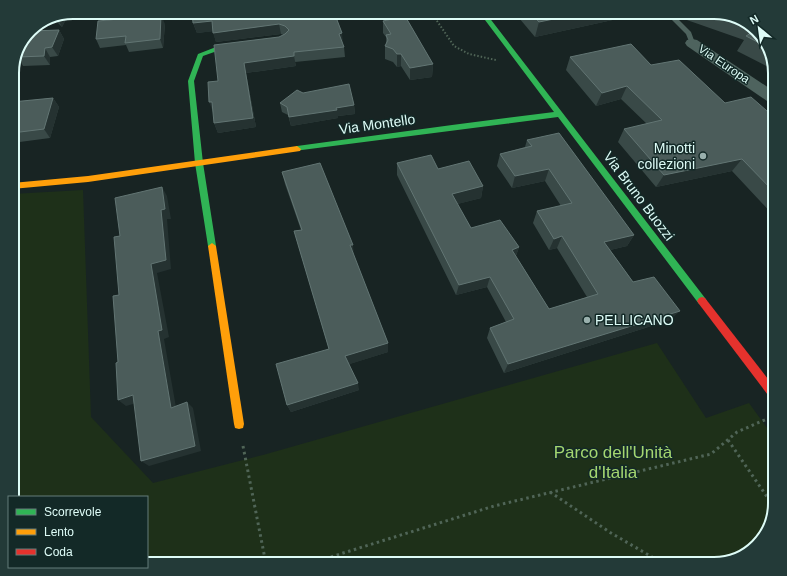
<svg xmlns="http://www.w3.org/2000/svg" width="787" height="576" font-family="Arial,sans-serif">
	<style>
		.green { fill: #1e3019 }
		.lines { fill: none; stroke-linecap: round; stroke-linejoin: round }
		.path-far1 { stroke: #506557; stroke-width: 2; stroke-dasharray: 1.5 2; stroke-linecap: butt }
		.path { stroke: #506557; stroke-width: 3; stroke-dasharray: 2.5 3.5; stroke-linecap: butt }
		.lane { fill: #4e635e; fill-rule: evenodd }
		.street { fill: #4e635e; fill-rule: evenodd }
		.fast { fill: #30b455; fill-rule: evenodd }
		.slow { fill: #ff9f0a; fill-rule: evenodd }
		.jam { fill: #e5322d; fill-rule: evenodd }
		.wall { fill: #394947 }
		.shaded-wall { fill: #253231 }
		.building { fill: #4b5c5a; stroke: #627573 }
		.poi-dot { fill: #99b0ad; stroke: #132927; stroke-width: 1.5 }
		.labels { text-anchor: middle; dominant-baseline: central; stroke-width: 3; stroke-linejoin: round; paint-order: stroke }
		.far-street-label { font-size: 12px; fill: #defcf7; stroke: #132927 }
		.street-label { font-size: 14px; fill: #defcf7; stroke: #132927 }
		.poi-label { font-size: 14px; fill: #defcf7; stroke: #132927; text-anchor: end }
		.near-park-label { font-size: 17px; fill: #a4d670; stroke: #132927 }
		.rim { fill: none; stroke: #defcf7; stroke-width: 2 }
	</style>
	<rect width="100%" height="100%" fill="#182423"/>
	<path class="green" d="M83,190L91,417L153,483L263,455L657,343L706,418L749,403L775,439V503L763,540L741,558L714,564H147V497H12V194Z"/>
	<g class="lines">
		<path class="path-far1" d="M431,12L454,46L469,54L496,60"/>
		<g class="path">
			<path d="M728,440L774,507"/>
			<path d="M243,446L266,564"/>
			<path d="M12,488L18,497"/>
			<path d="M550,492L611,533L664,564"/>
			<path d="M308,564L494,506L711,454L737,432L769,418"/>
		</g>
		<path class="lane" d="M664,12H671L691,32L695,43L694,44H690L686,34Z"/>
		<path class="street" d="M692,39L697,40L775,92V104L770,103L687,46L685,43L687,40Z"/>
		<g class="fast">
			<path d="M479,12H485L705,298L707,301L705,304L702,305L699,304L558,117L294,151L293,149L297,146L452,125L554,112Z"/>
			<path d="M245,43L247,44V46L217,51L203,56L194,81L203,163L216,246L212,249L208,246L195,163L188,81L198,54L216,47Z"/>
		</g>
		<g class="slow">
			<path d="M297,146L301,149L300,151L88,182L12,189V183L88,176Z"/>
			<path d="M212,243L216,246L244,424L243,428L239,429L235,428L234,424L208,246Z"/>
		</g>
		<path class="jam" d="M702,297L705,298L775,388V401L771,399L699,304L697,301L699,298Z"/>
	</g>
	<g class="wall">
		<path d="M334,12L342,33V43L344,47L345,57L295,62L296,66L246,73L256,127L218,133L214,123L218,81L279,37L284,35L281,34L216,42L213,31L197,33L193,23Z"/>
		<path d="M514,12H649L535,37Z"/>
		<path d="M676,12H714L751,24L769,46L774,70L737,51L744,40L684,19Z"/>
		<path d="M69,13L62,27L54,19Z"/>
		<path d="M383,21L433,64L432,77L410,80L401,66L397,67L393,62L385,59V46L386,44V37L383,33Z"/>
		<path d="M165,24L163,48L129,52L126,45L100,48L96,39Z"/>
		<path d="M59,30L64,39L58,56L50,57V65L23,66L18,57L31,31Z"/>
		<path d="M570,57L651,65L725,103L775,118V217L732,171L656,187L618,142L624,129L647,124L621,99L596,106L566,70Z"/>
		<path d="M303,93L354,105L355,114L338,116V118L291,126L288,115L282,112L280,103Z"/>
		<path d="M53,98L59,107L50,138L12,143V99L15,102Z"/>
		<path d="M527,140L634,235L627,246L610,250L633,282L670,320L504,373L487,338L490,328L506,322L487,287L456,295L397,175V163L438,169L483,186L481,198L457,204L471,228L519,247L516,256L549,309L587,297L557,248L549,250L533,223L537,211L561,206L545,181L512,188L497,166L500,154L525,147Z"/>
		<path d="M282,172L354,256L388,343V352L349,364L359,390L291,412L287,405L329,349L294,231L301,230L285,184Z"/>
	</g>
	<g class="shaded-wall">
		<path d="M588,12H649L535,37L539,22Z"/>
		<path d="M69,13L62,27L57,18Z"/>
		<path d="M161,15L165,24L163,48L160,39Z"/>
		<path d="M212,21L215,31L197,33L193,23Z"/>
		<path d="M279,24L281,34L216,42L213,33Z"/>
		<path d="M59,30L64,39L58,56L52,47Z"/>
		<path d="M342,33L343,43L340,44L339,34Z"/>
		<path d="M45,48L50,57V65L44,56Z"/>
		<path d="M397,54H401V66L397,67Z"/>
		<path d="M294,56L296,66L246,73L256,127L218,133L214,123L244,63Z"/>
		<path d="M433,64L432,77L410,80V68Z"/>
		<path d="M627,86L621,99L596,106L602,93Z"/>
		<path d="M53,98L59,107L50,138L44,129Z"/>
		<path d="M209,102H212L213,112Z"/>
		<path d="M354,105L355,114L338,116V118L291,126L289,117L336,108Z"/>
		<path d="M742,159L732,171L656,187L664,175Z"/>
		<path d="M549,169L545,181L512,188L515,176Z"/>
		<path d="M483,186L481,198L450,206L452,194Z"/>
		<path d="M162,187L167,196L171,219H167L171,269L157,273L169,337L164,339L177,413L171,408L158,331L151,264Z"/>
		<path d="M634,235L627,246L597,253L604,242Z"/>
		<path d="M562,236L557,248L549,250L554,239Z"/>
		<path d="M350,245H353L354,256Z"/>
		<path d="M519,247L515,258L512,250Z"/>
		<path d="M490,277L487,287L456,295L459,285Z"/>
		<path d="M680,311L670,320L504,373L508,364Z"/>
		<path d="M388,343V352L347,365L345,356Z"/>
		<path d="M358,383L359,390L291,412L287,405Z"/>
		<path d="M133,395L140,402L126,406L118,400Z"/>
		<path d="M187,402L193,408L201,451L149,466L141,461Z"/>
	</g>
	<g class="building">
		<path d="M192,12H334L342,33L339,34L344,47L294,52V56L244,63L253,118L214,123L212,102H209L208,82L218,81L214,45L279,37L285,34L289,30L285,26L279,24L213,33L212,21L193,23Z"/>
		<path d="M530,12H588L539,22Z"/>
		<path d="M711,12H714L751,24L752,26Z"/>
		<path d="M161,15L160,39L125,43L126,36L96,39L98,21Z"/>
		<path d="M405,16L433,64L410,68L401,54H397L393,49L385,46L388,40L386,35L391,34L383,21Z"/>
		<path d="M59,30L52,47L45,48L44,56L18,57L31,31Z"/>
		<path d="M756,30L769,46V48L746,36Z"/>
		<path d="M631,44L651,65L679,60L725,103L751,97L775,118V193L742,159L664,175L624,129L662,120L627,86L602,93L570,57Z"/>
		<path d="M349,84L354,105L336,108L337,110L289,117L287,107L280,103L297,90L303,93Z"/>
		<path d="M53,98L44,129L12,133V102Z"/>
		<path d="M559,133L634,235L604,242L633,282L654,277L680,311L508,364L490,328L514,319L490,277L459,285L397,163L431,155L438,169L469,161L483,186L452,194L471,228L500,220L519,247L512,250L549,309L598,294L562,236L554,239L537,211L572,203L549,169L515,176L500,154L532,146L527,140Z"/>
		<path d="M320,163L353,245H350L388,343L345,356L358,383L287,405L276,364L329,349L294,231L302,230L282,172Z"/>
		<path d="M162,187L165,209L161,210L166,260L151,264L162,330L158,331L171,408L187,402L195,446L141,461L133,395L118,400L116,363L118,362L113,296L119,295L114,237L120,236L115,198Z"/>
	</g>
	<g class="poi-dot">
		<circle cx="703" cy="156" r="4"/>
		<circle cx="587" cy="320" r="4"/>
	</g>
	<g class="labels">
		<g class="far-street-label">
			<text transform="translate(724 64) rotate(34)">Via Europa</text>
		</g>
		<g class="street-label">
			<text transform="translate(377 124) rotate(-8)">Via Montello</text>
			<text transform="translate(639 196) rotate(53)">Via Bruno Buozzi</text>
		</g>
		<g class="poi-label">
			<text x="695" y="148">Minotti<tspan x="695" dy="16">collezioni</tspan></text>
			<text x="595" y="320" text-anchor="start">PELLICANO</text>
		</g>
		<g class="near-park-label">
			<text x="613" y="452">Parco dell'Unità<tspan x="613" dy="20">d'Italia</tspan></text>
		</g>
	</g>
	<path d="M0 0H787V576H0ZM73 19H714A54 54 0 0 1 768 73V503A54 54 0 0 1 714 557H73A54 54 0 0 1 19 503V73A54 54 0 0 1 73 19Z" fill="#233a38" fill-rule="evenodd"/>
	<path class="rim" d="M73 19H714A54 54 0 0 1 768 73V503A54 54 0 0 1 714 557H73A54 54 0 0 1 19 503V73A54 54 0 0 1 73 19Z"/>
	<rect x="8" y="496" width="140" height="72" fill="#132927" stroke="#647d7a"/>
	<rect x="16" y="509" width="20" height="6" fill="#30b455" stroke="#647d7a"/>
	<text x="44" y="516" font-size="12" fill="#defcf7">Scorrevole</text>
	<rect x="16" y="529" width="20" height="6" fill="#ff9f0a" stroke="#647d7a"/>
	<text x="44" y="536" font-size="12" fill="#defcf7">Lento</text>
	<rect x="16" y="549" width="20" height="6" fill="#e5322d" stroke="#647d7a"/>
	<text x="44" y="556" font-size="12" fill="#defcf7">Coda</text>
	<g transform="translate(759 28) rotate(331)" stroke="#132927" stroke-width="3" paint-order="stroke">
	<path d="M0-3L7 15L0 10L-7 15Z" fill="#defcf7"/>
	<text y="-6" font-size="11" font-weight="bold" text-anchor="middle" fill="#defcf7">N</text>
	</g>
</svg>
